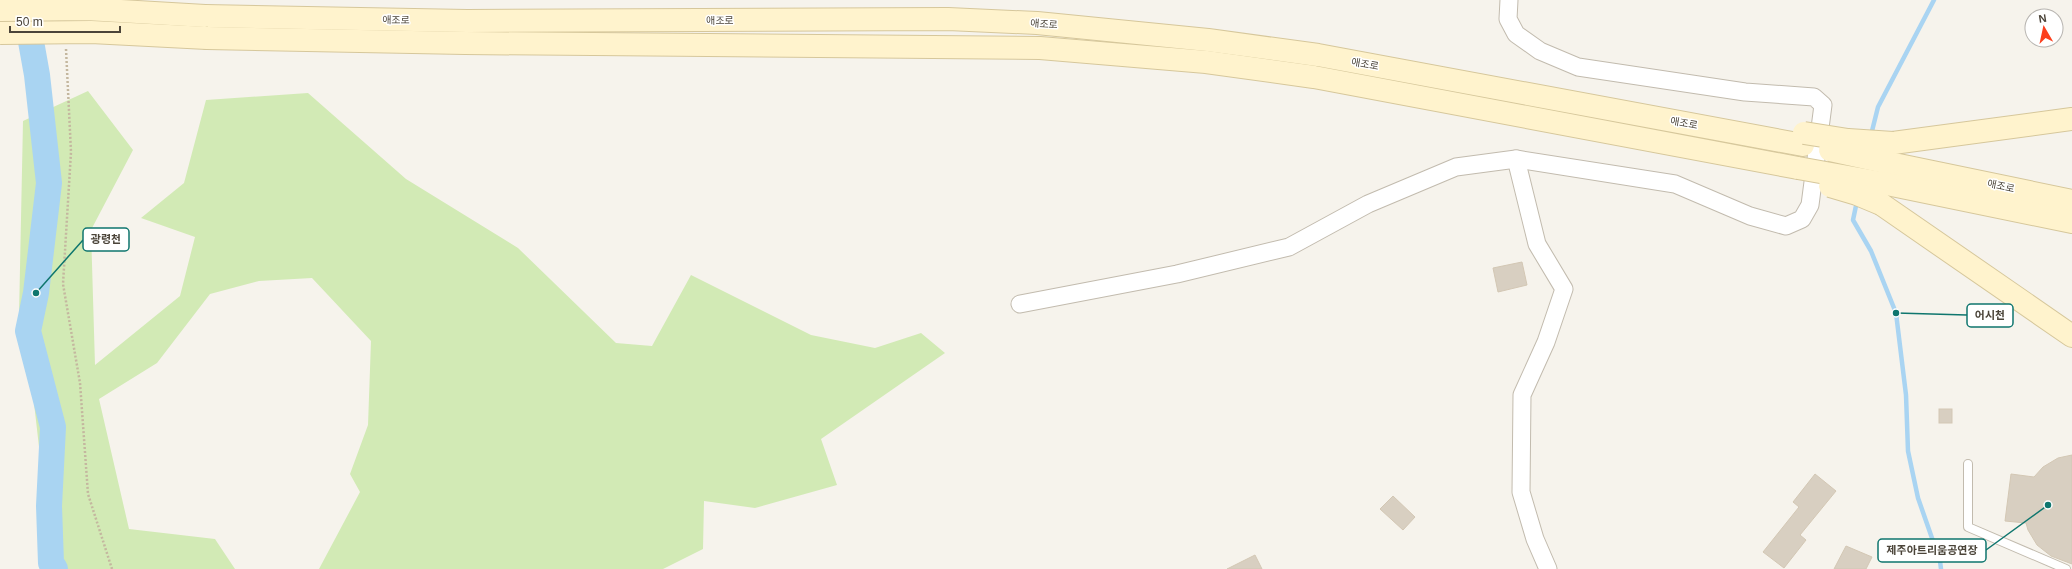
<svg xmlns="http://www.w3.org/2000/svg" width="2072" height="569" font-family="Helvetica,'Noto Sans KR',sans-serif">
	<style>
		.green { fill: #d2eab5 }
		.lines { fill: none; stroke-linecap: round; stroke-linejoin: round }
		.stream { stroke: #a9d4f2; stroke-width: 4.5 }
		.river { stroke: #a9d4f2; stroke-width: 26 }
		.building { fill: #d8cfc1; stroke: #d3c7b4 }
		.lane-casing { stroke: #c2bbae; stroke-width: 10 }
		.street-casing { stroke: #c2bbae; stroke-width: 19 }
		.secondary-casing { stroke: #d6c79b; stroke-width: 24 }
		.path { stroke: #c4b79f; stroke-width: 2.5; stroke-dasharray: 2 2; stroke-linecap: butt }
		.lane { stroke: #fff; stroke-width: 8 }
		.street { stroke: #fff; stroke-width: 17 }
		.secondary { stroke: #fff3cd; stroke-width: 22 }
		.secondary-bridge-casing { stroke: #d6c79b; stroke-width: 24; stroke-linecap: butt }
		.secondary-bridge { stroke: #fff3cd; stroke-width: 22 }
		.labels { text-anchor: middle; dominant-baseline: central; stroke-width: 3; stroke-linejoin: round; paint-order: stroke }
		.street-label { font-size: 10px; fill: #4b4439; stroke: #fff }
		.leader { fill: none; stroke: #0f766e; stroke-width: 1.5 }
		.callout-dot { fill: #0f766e; stroke: #fff; stroke-width: 1.5 }
		.callout { fill: #fff; stroke: #0f766e; stroke-width: 1.5 }
		.callout-label { font-size: 11px; text-anchor: middle; font-weight: bold; fill: #4b4439 }
	</style>
	<rect width="100%" height="100%" fill="#f6f3ec"/>
	<path class="green" d="M88,91L133,150L91,230L95,365L180,296L195,237L141,218L184,183L206,100L308,93L406,179L518,248L616,343L652,346L691,275L811,335L875,348L921,333L945,353L821,439L837,485L755,508L704,501L703,549L663,569H319L360,492L350,474L368,425L371,341L312,278L259,281L210,294L157,363L99,399L129,529L215,539L235,569H53L31,377L19,317L23,121Z"/>
	<g class="lines">
		<g class="stream">
			<path d="M1871,135L1878,107L1934,0"/>
			<path d="M1857,201L1853,220L1871,251L1896,313L1906,395L1908,451L1918,498L1940,561L1941,569"/>
		</g>
		<path class="river" d="M25,8L37,75L49,183L36,293L28,331L53,427L49,506L51,563L55,569"/>
	</g>
	<g class="building">
		<path d="M1522,262L1527,285L1498,292L1493,268Z"/>
		<rect x="1939" y="409" width="13" height="14"/>
		<path d="M2072,455V564L2051,556L2037,545L2028,530L2026,523L2005,521L2011,474L2034,477L2043,467L2058,458Z"/>
		<path d="M1815,474L1836,491L1800,535L1806,540L1784,568L1763,552L1799,507L1793,502Z"/>
		<path d="M1393,496L1415,517L1403,530L1380,509Z"/>
		<path d="M1846,546L1872,557L1866,569H1834Z"/>
		<path d="M1255,555L1262,569H1227Z"/>
	</g>
	<g class="lines">
		<g class="lane-casing">
			<path id="lane" d="M1968,464V527L2066,569"/>
		</g>
		<g class="street-casing">
			<g id="street">
				<path d="M1516,159L1537,244L1564,289L1546,342L1522,395L1521,492L1535,539L1548,569"/>
				<path d="M1020,304L1177,274L1289,247L1368,204L1456,167L1516,159L1675,184L1750,216L1786,226L1802,219L1810,205L1823,105L1814,97L1745,92L1578,67L1540,51L1516,34L1508,19L1509,0"/>
			</g>
		</g>
		<g class="secondary-casing">
			<g id="secondary">
				<path d="M205,16L467,21L948,19L1037,23L1208,40L1318,55L1803,145"/>
				<path d="M207,38L465,43L1040,48L1206,62L1314,77L1798,168"/>
				<path d="M1893,143L2072,119"/>
				<path d="M1889,163L2072,201"/>
				<path d="M1887,184L2072,222"/>
				<path d="M1881,204L2072,336"/>
			</g>
		</g>
		<path class="path" d="M66,49L71,152L63,284L80,383L88,494L112,569"/>
		<use href="#lane" class="lane"/>
		<use href="#street" class="street"/>
		<use href="#secondary" class="secondary"/>
		<g class="secondary-bridge-casing">
			<g id="secondary-bridge">
				<path d="M0,10L87,9L205,16"/>
				<path d="M0,33L91,32L207,38"/>
				<path d="M1804,133L1848,140L1893,143"/>
				<path d="M1830,150L1889,163"/>
				<path d="M1798,168L1887,184"/>
				<path d="M1830,186L1857,194L1881,204"/>
			</g>
		</g>
		<use href="#secondary-bridge" class="secondary-bridge"/>
	</g>
	<g class="labels">
		<g class="street-label">
			<text transform="translate(396 20) rotate(1)">애조로</text>
			<text x="720" y="20">애조로</text>
			<text transform="translate(1044 24) rotate(4)">애조로</text>
			<text transform="translate(1365 64) rotate(10)">애조로</text>
			<text transform="translate(1684 123) rotate(10)">애조로</text>
			<text transform="translate(2001 186) rotate(12)">애조로</text>
		</g>
	</g>
	<path class="leader" d="M36 293L83 240M1896 313L1967 315M2048 505L1986 550"/>
	<g class="callout-dot">
		<circle cx="36" cy="293" r="4"/>
		<circle cx="1896" cy="313" r="4"/>
		<circle cx="2048" cy="505" r="4"/>
	</g>
	<g class="callout">
		<rect x="83" y="228" width="46" height="23" rx="4"/>
		<rect x="1967" y="304" width="46" height="23" rx="4"/>
		<rect x="1878" y="539" width="108" height="23" rx="4"/>
	</g>
	<g class="callout-label">
		<text x="106" y="243">광령천</text>
		<text x="1990" y="319">어시천</text>
		<text x="1932" y="554">제주아트리움공연장</text>
	</g>
	<g transform="translate(2044 28) rotate(351)"><circle r="19" fill="#ffffff" stroke="#b7b4b0"/>
	<path d="M0-3L7 15L0 10L-7 15Z" fill="#fc3f1d"/>
	<text y="-6" font-size="11" font-weight="bold" text-anchor="middle" fill="#4b4439">N</text>
	</g>
	<path d="M10 26v6h110v-6" fill="none" stroke="#4b4439" stroke-width="2"/>
	<text x="16" y="26" font-size="12" fill="#4b4439" stroke="#ffffff" stroke-width="3" paint-order="stroke">50 m</text>
</svg>
